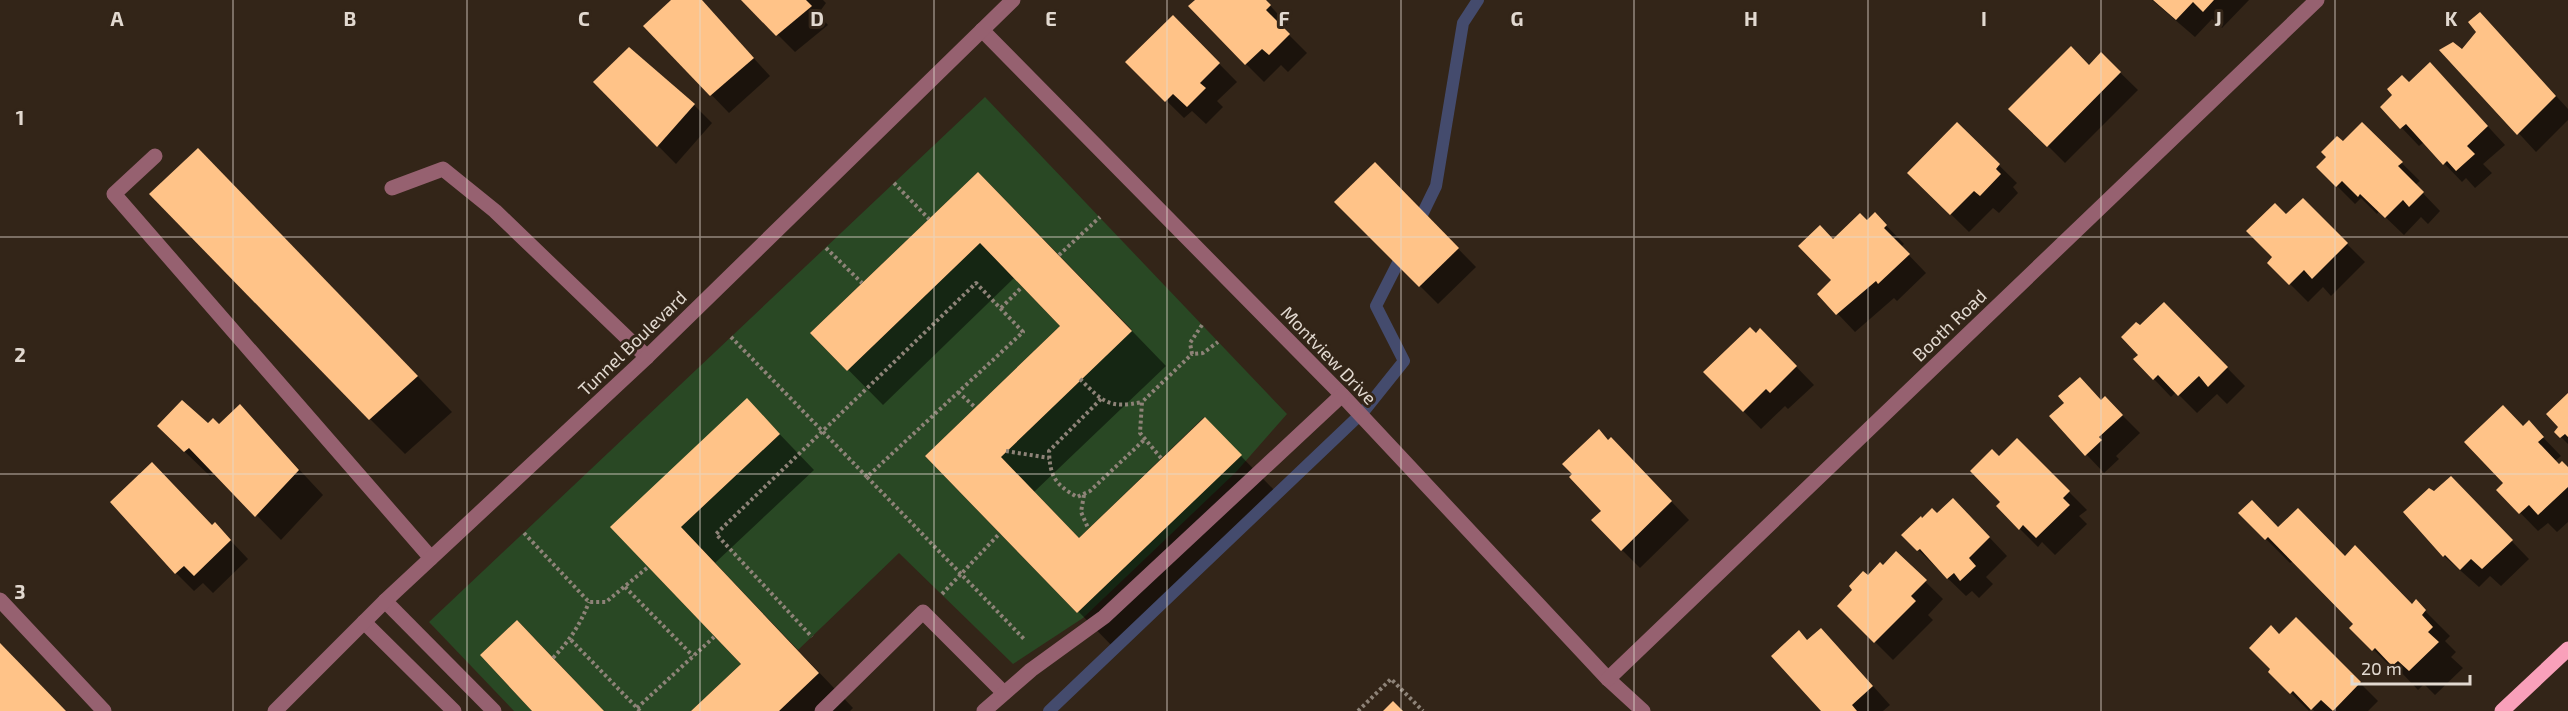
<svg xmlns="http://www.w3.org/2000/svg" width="2568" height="711" font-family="'Exo 2',sans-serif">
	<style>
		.green { fill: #294824; fill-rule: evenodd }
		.shadow { fill: #0007 }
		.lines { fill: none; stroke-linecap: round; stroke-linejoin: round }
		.stream { stroke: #444b6d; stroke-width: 12 }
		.building { fill: #ffc388 }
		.path { stroke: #8e8378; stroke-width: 4; stroke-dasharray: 3 3; stroke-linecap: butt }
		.minor { stroke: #966170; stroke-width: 15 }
		.major { stroke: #f9a0ba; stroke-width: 15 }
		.grid { fill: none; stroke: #e2d9d0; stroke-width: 1.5; stroke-opacity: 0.55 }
		.labels { text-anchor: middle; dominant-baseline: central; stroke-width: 6; stroke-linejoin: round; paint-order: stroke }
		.street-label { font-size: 18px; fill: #e2d9d0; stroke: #332518 }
		.grid-label { font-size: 20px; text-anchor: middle; font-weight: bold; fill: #e2d9d0; stroke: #332518; stroke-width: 6; stroke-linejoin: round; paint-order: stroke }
	</style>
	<rect width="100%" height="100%" fill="#332518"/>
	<path class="green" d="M985,97L1287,414L1236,472L1083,618L1013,664L899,553L798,650L681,527L780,434L747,399L611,527L741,664L691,711H604L517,620L480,655L532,711H514L429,622ZM978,172L1132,330L1001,457L1079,538L1204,417L1241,455L1077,613L925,456L1060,326L980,243L847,371L810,333Z"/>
	<g class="shadow">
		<path d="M673,0H701L770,76L729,113L645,26Z"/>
		<path d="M743,0H823L826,3L818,14L828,25L795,52Z"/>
		<path d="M1197,0H1265L1287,24L1283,29L1307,53L1288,72L1281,65L1264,82L1246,64Z"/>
		<path d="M2152,0H2249L2222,28L2212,19L2195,37Z"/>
		<path d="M1173,17L1237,82L1217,101L1223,107L1206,124L1192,111L1184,118L1127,62Z"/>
		<path d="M2498,32L2568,109V120L2536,152L2442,50L2462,51Z"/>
		<path d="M2101,54L2138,90L2065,163L2011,109L2089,67Z"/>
		<path d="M595,82L694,105L712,123L676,164Z"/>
		<path d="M2447,82L2505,145L2483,164L2492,173L2475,188L2466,178L2462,182L2424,142L2419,146L2382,107L2409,84Z"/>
		<path d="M1957,124L2017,183L2013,187L2018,193L1999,213L1993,208L1969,232L1909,173Z"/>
		<path d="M2362,124L2420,181L2415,185L2440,211L2428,224L2421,217L2404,235L2379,211L2377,214L2361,198L2355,204L2318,167Z"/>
		<path d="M1375,164L1476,267L1438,304L1336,202Z"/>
		<path d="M233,185L452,412L405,454L370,419Z"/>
		<path d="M2303,200L2365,262L2331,296L2323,287L2308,302L2269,263L2275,257Z"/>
		<path d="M1013,208L1166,366L1034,492L1079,539L1239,454L1275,491L1113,647L927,456L1062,326L1015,277L883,405L812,333Z"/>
		<path d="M1875,214L1904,244L1901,247L1926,273L1897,301L1894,298L1855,332L1819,294L1833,280V241L1867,222Z"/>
		<path d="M2164,304L2245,386L2227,404L2217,394L2197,413L2176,392L2171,397L2154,379L2141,355L2140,327Z"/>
		<path d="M1778,348L1814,385L1788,409L1785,406L1761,429L1705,372Z"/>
		<path d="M2568,395V444L2556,432L2560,428Z"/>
		<path d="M2105,398L2140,433L2116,456L2119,459L2104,473L2051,417L2102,402Z"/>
		<path d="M747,400L814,470L715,563L853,708L850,711H694L743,664L613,527Z"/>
		<path d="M240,406L323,495L281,540L214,472L210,476L184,451L208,426H219Z"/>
		<path d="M2529,423L2561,456L2555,461L2568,469V522L2557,532L2548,523L2538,531L2498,490L2505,483L2523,428Z"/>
		<path d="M2017,440L2087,510L2079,516L2087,524L2055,555L2042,542L2038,547L2020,529L2003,502L1999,458Z"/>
		<path d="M1609,441L1629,457L1689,520L1640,568L1622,550L1603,511Z"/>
		<path d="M2434,494L2468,496L2529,559L2501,586L2490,576L2479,587L2444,556L2405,512Z"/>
		<path d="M2240,513L2345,558L2413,605L2416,602L2450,636L2445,641L2456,652L2451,657L2463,668L2435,695L2424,684L2418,690L2401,672L2398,674L2352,628L2355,624L2294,561L2290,563Z"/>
		<path d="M1971,518L2007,556L1986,577L1993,584L1979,598L1972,591L1966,596L1903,535Z"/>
		<path d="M215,524L248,559L213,593L203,583L194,591L176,573Z"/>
		<path d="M1896,553L1943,599L1928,615L1933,620L1893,660L1839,606L1868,577L1883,567Z"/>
		<path d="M2296,619L2378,701L2368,711H2314L2312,708L2309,711L2270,672L2279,636Z"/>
		<path d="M1808,641L1839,648L1890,705L1883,711H1823Z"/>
	</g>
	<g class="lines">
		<g class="stream">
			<path d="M1417,225L1436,186L1463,23L1478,0"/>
			<path d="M1049,711L1364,411L1404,361L1376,306L1404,251"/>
		</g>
	</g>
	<g class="building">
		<path d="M671,0H702L754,58L710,96L643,26Z"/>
		<path d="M741,0H806L812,6L776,36Z"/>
		<path d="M1195,0H1266L1271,5L1266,10L1290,34L1269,55L1262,49L1245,65L1188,6Z"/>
		<path d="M2153,0H2214L2203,12L2193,2L2176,20Z"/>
		<path d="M2480,12L2556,96L2517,135L2439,50L2453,42L2462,49L2476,32L2468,22Z"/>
		<path d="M1173,15L1220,63L1200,83L1206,88L1187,107L1173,94L1165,102L1125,62Z"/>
		<path d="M2071,46L2089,65L2101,52L2121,72L2047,147L2008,109Z"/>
		<path d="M629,47L695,104L657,147L593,82Z"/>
		<path d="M2430,62L2488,126L2467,146L2475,154L2456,171L2447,161L2443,165L2406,124L2400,129L2380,107L2392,95L2387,89L2402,75L2409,82Z"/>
		<path d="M1957,122L2000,164L1996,169L2001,174L1980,196L1974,191L1950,215L1907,173Z"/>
		<path d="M2362,122L2403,162L2398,166L2424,192L2409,207L2403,200L2385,218L2360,194L2358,197L2342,181L2336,187L2316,167L2326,157L2321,152L2337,136L2343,141Z"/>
		<path d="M198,148L418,376L369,420L149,194Z"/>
		<path d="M1375,162L1459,248L1419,287L1334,202Z"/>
		<path d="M978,172L1132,331L1001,457L1079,538L1205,417L1242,455L1077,613L925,456L1060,326L980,243L847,371L810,333Z"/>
		<path d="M2303,198L2348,243L2312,279L2304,270L2289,285L2267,263L2272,257L2246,231L2275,203L2286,214Z"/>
		<path d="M1875,212L1887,225L1884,228L1910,254L1878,284L1876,281L1836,315L1817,294L1831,280L1798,246L1820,225L1833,239L1860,213L1867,220Z"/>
		<path d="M2164,302L2228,367L2208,387L2199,376L2178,396L2158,375L2153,380L2133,359L2138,355L2121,337L2136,322L2140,325Z"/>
		<path d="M1750,327L1756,333L1760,328L1797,366L1770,393L1766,389L1743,412L1703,372Z"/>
		<path d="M2080,377L2101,400L2105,396L2123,415L2099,437L2102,440L2085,456L2049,416L2064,403L2058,396Z"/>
		<path d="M2568,393V437L2565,434L2560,438L2554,432L2558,427L2546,414Z"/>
		<path d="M747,398L780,434L681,527L819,673L779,711H691L741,664L610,527Z"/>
		<path d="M182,400L208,423L213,418L219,424L240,404L299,470L255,517L189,448L184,452L157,426Z"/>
		<path d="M2503,405L2523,426L2529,420L2544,437L2538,442L2559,464L2562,461L2568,467V487L2538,515L2529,505L2519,514L2496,490L2503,483L2464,442Z"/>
		<path d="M1599,429L1608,440L1611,437L1672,501L1621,551L1591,520L1601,511L1569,477L1572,474L1562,464Z"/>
		<path d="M2017,438L2070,491L2063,498L2070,505L2036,538L2023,525L2019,530L1996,506L2000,502L1970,471L1992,449L1999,456Z"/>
		<path d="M152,462L212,525L215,522L231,540L194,576L184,566L175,574L110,502Z"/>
		<path d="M2451,476L2513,540L2482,569L2471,559L2460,570L2445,555L2443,557L2403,512L2429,488L2434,491Z"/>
		<path d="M1953,498L1990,537L1969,558L1976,566L1960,581L1954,573L1947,579L1920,549L1917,551L1901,535L1921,516L1922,518L1932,508L1937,513Z"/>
		<path d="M2252,500L2278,527L2298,508L2345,556L2355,545L2412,604L2416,599L2426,610L2422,615L2433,627L2428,632L2439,642L2409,671L2398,661L2392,666L2375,648L2372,651L2349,628L2353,624L2268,537L2265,540L2238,513Z"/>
		<path d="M1896,551L1927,580L1911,596L1916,601L1874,643L1837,606L1852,590L1849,586L1863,571L1868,575L1880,562L1883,565Z"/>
		<path d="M2296,617L2361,682L2333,711L2321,700L2311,710L2293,691L2290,694L2268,672L2270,669L2249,648L2271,625L2279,634Z"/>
		<path d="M517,620L553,658L604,711H532L480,655Z"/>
		<path d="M1821,628L1873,686L1852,705L1857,711H1821L1771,656L1799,630L1807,640Z"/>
		<path d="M0,643L66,711H0Z"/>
		<path d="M1393,701L1403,711H1383Z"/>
	</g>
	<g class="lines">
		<g class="path">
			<path d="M894,183L929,219"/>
			<path d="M826,248L862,283"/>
			<path d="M1059,255L1100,217"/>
			<path d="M1001,308L1022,287"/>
			<path d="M1202,325L1190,343L1192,354L1203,353L1218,342"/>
			<path d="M731,337L867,477L1023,332L976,283L716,534L812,637"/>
			<path d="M1080,379C1103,402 1109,409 1142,402"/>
			<path d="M958,392L975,407"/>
			<path d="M1101,399L1049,451C1050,477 1055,484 1077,497L1090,491L1144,440"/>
			<path d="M1006,451L1049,458"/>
			<path d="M1161,458L1140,433L1142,402L1192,354"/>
			<path d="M867,477L1025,640"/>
			<path d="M1084,495L1081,512L1088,528"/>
			<path d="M524,533L589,602H606L648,567"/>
			<path d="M625,587L693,656"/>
			<path d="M942,594L1000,533"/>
			<path d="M571,640L640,711"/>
			<path d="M553,658C570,640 580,625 589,602"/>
			<path d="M637,708L714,637"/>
			<path d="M1358,711L1391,679L1423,711"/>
		</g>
		<g class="minor">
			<path d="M982,30L1342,395L1608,679L1643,711"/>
			<path d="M155,156L114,194L431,558"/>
			<path d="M392,188L443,169L495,211L647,357"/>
			<path d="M0,600L104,711"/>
			<path d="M385,601L494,711"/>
			<path d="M364,622L454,711"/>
			<path d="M1608,679L2317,0"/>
			<path d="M275,711L385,601L647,357L1013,0"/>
			<path d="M822,711L923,612L1004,693"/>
			<path d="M984,711L1031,670L1104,617L1342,395"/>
		</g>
		<path class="major" d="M2502,711L2568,649"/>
	</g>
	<path class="grid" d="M233,0V711M467,0V711M700,0V711M934,0V711M1167,0V711M1401,0V711M1634,0V711M1868,0V711M2101,0V711M2335,0V711M0,237H2568M0,474H2568"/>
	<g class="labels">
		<g class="street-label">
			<text transform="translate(1949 325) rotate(-44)">Booth Road</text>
			<text transform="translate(632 343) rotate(-44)">Tunnel Boulevard</text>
			<text transform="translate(1329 355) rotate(46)">Montview Drive</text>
		</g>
	</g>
	<g class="grid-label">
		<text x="117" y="26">A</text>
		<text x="350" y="26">B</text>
		<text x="584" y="26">C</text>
		<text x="817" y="26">D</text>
		<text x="1051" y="26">E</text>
		<text x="1284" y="26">F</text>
		<text x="1517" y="26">G</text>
		<text x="1751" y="26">H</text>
		<text x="1984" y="26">I</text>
		<text x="2218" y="26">J</text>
		<text x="2451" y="26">K</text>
		<text x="20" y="125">1</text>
		<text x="20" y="362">2</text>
		<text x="20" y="599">3</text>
	</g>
	<path d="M2352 675v9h118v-9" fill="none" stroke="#e2d9d0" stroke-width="3"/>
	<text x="2361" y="675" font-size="18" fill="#e2d9d0" stroke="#332518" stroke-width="4.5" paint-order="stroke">20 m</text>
</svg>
